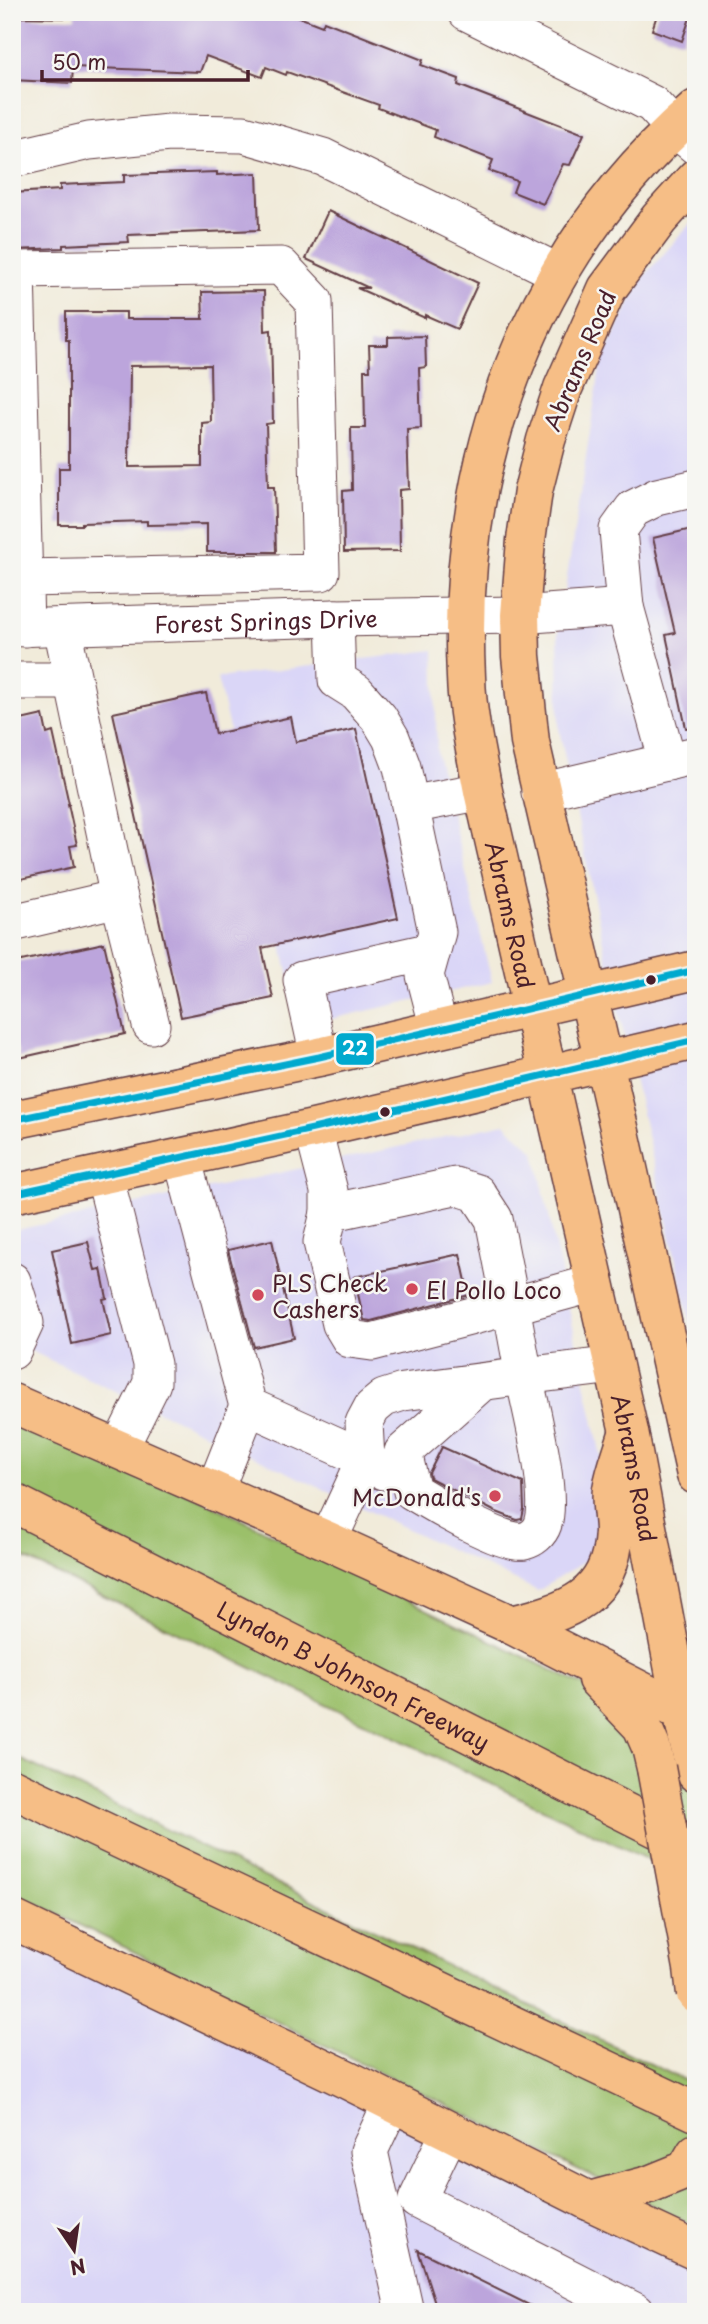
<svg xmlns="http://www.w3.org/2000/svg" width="708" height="2324" font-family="'Playpen Sans',sans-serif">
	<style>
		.built { fill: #dad6f7 }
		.green { fill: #9bc06a; stroke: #72704a; stroke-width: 2 }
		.building { fill: #bca5dc; fill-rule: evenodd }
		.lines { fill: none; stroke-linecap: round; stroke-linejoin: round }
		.minor-casing { stroke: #633e45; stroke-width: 39 }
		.major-casing { stroke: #633e45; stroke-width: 41 }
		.highway-casing { stroke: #633e45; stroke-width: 41 }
		.minor { stroke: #fff; stroke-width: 37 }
		.major { stroke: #f6be86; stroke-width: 38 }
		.highway { stroke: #f6be86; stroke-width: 38 }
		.major-bridge-casing { stroke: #633e45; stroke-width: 41; stroke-linecap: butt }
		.major-bridge { stroke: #f6be86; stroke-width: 38 }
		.bus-1-casing { stroke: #f6f6f2; stroke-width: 12 }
		.bus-1 { stroke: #00a9ce; stroke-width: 7 }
		.bus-dot { fill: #4a1f2b; stroke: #f6f6f2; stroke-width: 2.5 }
		.poi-dot { fill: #d1495b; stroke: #f6f6f2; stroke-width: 2.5 }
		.labels { text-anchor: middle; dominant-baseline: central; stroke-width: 5; stroke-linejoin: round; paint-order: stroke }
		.street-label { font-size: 23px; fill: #4a1f2b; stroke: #f6f6f2 }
		.poi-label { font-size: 23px; fill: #4a1f2b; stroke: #f6f6f2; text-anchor: start }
		.line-badge { stroke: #f6f6f2; stroke-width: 2.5 }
		.badge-label { font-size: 19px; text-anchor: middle; font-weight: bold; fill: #fff }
	</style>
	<rect width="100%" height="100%" fill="#f6f6f2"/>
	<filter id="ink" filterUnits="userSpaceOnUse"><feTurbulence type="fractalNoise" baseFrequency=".0143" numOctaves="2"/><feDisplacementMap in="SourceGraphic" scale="14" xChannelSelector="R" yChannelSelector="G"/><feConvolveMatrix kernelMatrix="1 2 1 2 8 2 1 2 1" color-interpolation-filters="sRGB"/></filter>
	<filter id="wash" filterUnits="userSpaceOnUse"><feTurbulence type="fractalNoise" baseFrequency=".00686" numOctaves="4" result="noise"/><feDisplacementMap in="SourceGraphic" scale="28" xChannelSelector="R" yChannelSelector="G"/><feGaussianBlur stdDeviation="1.57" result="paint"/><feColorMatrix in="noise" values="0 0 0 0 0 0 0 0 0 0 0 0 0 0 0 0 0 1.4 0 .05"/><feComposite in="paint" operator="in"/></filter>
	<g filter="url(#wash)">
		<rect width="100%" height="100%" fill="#f1ebda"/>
		<g class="built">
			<path d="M696,217V1348L606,956L559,729L558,634L601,362L641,280Z"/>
			<path d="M434,650L437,753L492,982L301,1026L217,678Z"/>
			<path d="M505,1124L535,1152L619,1539L538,1591L12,1342V1231Z"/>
			<path d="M12,1936L696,2252V2312H12Z"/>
		</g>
		<g class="green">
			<path d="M12,1406L111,1456L681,1733L696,1800V1883L12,1552Z"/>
			<path d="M12,1755L696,2086V2227L12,1892Z"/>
		</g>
		<g id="blocks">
			<g class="building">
				<path d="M76,12H286L322,26L324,21L423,60L421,65L459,79L458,85L584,134L570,165L563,164L543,204L513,192L517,181L489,171L493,160L434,137L436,130L378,108L379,105L287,72L286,75L266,67L262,77L206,56L200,72L73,67L72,83L12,80L14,17L75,18Z"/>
				<path d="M658,12H692L682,41L652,30Z"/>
				<path d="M217,172V175L257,173L259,230L128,235L129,242L63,245V248L12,250V193L60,190V185L124,182V175Z"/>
				<path d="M328,211L478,283L457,329L425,315V318L357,288H369L306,259Z"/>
				<path d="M264,291L265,331L271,330L273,423L266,424L268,487H274L276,552H207V524L147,525V521L82,523V525H59V468H69V340H66V312H126V319H203L202,292ZM210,365L211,422L202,423V466L129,467L130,366Z"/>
				<path d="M425,336L426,367L419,368L421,428L407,429L409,489L399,490L400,551L344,552L343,491L352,490L351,428H365L364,370H370L369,345H388V337Z"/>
				<path d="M696,528V727L686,728L666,635L675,633L653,538Z"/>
				<path d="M206,693L215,734L291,717L296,742L356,729L398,918L262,948L273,998L181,1017L113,713Z"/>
				<path d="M43,715L47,734L53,732L69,804H68L77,845L70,846L74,867L12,881V722Z"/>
				<path d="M104,943L125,1034L19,1058L12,1029V963Z"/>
				<path d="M272,1240L294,1338L254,1347L228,1250Z"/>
				<path d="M88,1242L95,1270L101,1269L107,1298L103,1299L111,1335L72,1344L52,1250Z"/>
				<path d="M460,1254L469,1295L371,1321L364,1320L354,1277Z"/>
				<path d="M442,1447L523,1483L524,1509L522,1519L517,1520L494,1511L430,1478L429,1473Z"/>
				<path d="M418,2250L543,2312H438Z"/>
			</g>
		</g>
	</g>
	<g filter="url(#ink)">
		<use href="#blocks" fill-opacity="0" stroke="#633e45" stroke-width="2"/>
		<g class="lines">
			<g class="minor-casing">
				<g id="minor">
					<path d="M467,12L652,104L674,128L696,146"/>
					<path d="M12,159L89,141L169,133L244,134L323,157L559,273"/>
					<path d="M12,578H24L321,572L314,301L281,266L16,270C19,389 22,508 25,628"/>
					<path d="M625,607L618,530L633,509L657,497L696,488"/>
					<path d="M335,618L337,680L356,692L379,718L391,738L402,767L437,932L425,975L439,1029"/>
					<path d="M62,627L119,898"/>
					<path id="s1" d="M12,628L335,618L520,615L625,607L668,762"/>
					<path d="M12,681H73"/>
					<path d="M540,792L696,755"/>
					<path d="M410,805L483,791"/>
					<path d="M12,923L119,898L151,1025"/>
					<path d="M319,1057L302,980L432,951"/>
					<path d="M313,1129L329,1191V1213L455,1186L477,1193L494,1219L511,1306L595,1283"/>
					<path d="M182,1157L248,1406L214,1492"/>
					<path d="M104,1174L152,1364V1383L119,1449"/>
					<path d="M329,1213L322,1242L341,1324L350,1339L372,1342L511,1306L524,1376L614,1365"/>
					<path d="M12,1281L25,1323L12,1351"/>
					<path d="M248,1406L366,1459L383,1471"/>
					<path d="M328,1541L366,1459L364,1423L372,1408L384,1398L403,1392L524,1376C531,1410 553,1494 543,1524C540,1533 532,1539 524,1541C504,1546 432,1503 412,1491L403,1452L482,1382"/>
					<path d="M392,2102L369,2151L405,2312"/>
					<path d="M450,2131L417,2200L636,2312"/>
				</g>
			</g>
			<g class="major-casing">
				<g id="major">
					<path id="s2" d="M696,109C530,254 455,458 466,677C467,715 476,754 483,791L629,1432L682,1712L696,1773"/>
					<path d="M696,178L659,219L607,289L563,388L546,440L533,491L526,540L520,615L521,656L530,742L618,1123L696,1475"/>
					<path d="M12,1120L319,1057L696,970"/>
					<path d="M12,1194L313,1129L696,1040"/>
					<path d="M12,1403L328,1541L512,1625L696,1719"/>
					<path d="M512,1625C568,1611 611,1598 614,1532C614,1518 610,1502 612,1489C615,1471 622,1454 627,1437"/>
					<path d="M597,1679L642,1726L651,1747L656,1768"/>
					<path d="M12,1919L348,2080L589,2201L696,2251"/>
					<path d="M589,2201L649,2185L686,2170L696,2153"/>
				</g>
			</g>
			<g class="highway-casing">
				<g id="highway">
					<path id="s3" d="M12,1502L696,1848"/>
					<path d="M12,1788L696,2112"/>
				</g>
			</g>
			<use href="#minor" class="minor"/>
			<use href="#major" class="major"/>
			<use href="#highway" class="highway"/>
			<g class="major-bridge-casing">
				<path id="major-bridge" d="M656,1768L693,1968L696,1994"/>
			</g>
			<use href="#major-bridge" class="major-bridge"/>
			<g class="bus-1-casing">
				<g id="bus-1">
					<path d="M12,1120L319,1057L696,970"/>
					<path d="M12,1194L313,1129L696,1040"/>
				</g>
			</g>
			<use href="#bus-1" class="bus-1"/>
		</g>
	</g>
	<g class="bus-dot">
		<circle cx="651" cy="980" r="6"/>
		<circle cx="385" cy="1112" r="6"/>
	</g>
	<g class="poi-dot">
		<circle cx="412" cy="1289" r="7"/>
		<circle cx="258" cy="1295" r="7"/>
		<circle cx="495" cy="1496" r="7"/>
	</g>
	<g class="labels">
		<g class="street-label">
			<text transform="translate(579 360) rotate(-67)">Abrams Road</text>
			<text stroke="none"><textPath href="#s1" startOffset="254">Forest Springs Drive</textPath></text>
			<text stroke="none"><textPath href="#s2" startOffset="877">Abrams Road</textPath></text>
			<text stroke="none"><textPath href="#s2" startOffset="1444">Abrams Road</textPath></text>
			<text stroke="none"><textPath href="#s3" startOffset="383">Lyndon B Johnson Freeway</textPath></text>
		</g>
		<g class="poi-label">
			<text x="272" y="1282">PLS Check<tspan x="272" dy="26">Cashers</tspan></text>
			<text x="426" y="1289">El Pollo Loco</text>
			<text x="481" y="1496" text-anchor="end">McDonald's</text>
		</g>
	</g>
	<rect class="line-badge" x="335" y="1032" width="40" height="34" rx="7" fill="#00a9ce"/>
	<g class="badge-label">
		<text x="355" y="1055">22</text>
	</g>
	<rect width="708" height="2324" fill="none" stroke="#f6f6f2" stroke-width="42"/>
	<g transform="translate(74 2250) rotate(167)" stroke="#f6f6f2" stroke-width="5" paint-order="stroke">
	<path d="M0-5L12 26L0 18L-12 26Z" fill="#4a1f2b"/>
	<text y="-10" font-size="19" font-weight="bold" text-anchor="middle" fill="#4a1f2b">N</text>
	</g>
	<path d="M42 70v10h206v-10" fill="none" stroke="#4a1f2b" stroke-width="3.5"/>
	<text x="52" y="70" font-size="21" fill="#4a1f2b" stroke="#f6f6f2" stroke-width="5" paint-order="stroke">50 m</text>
</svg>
